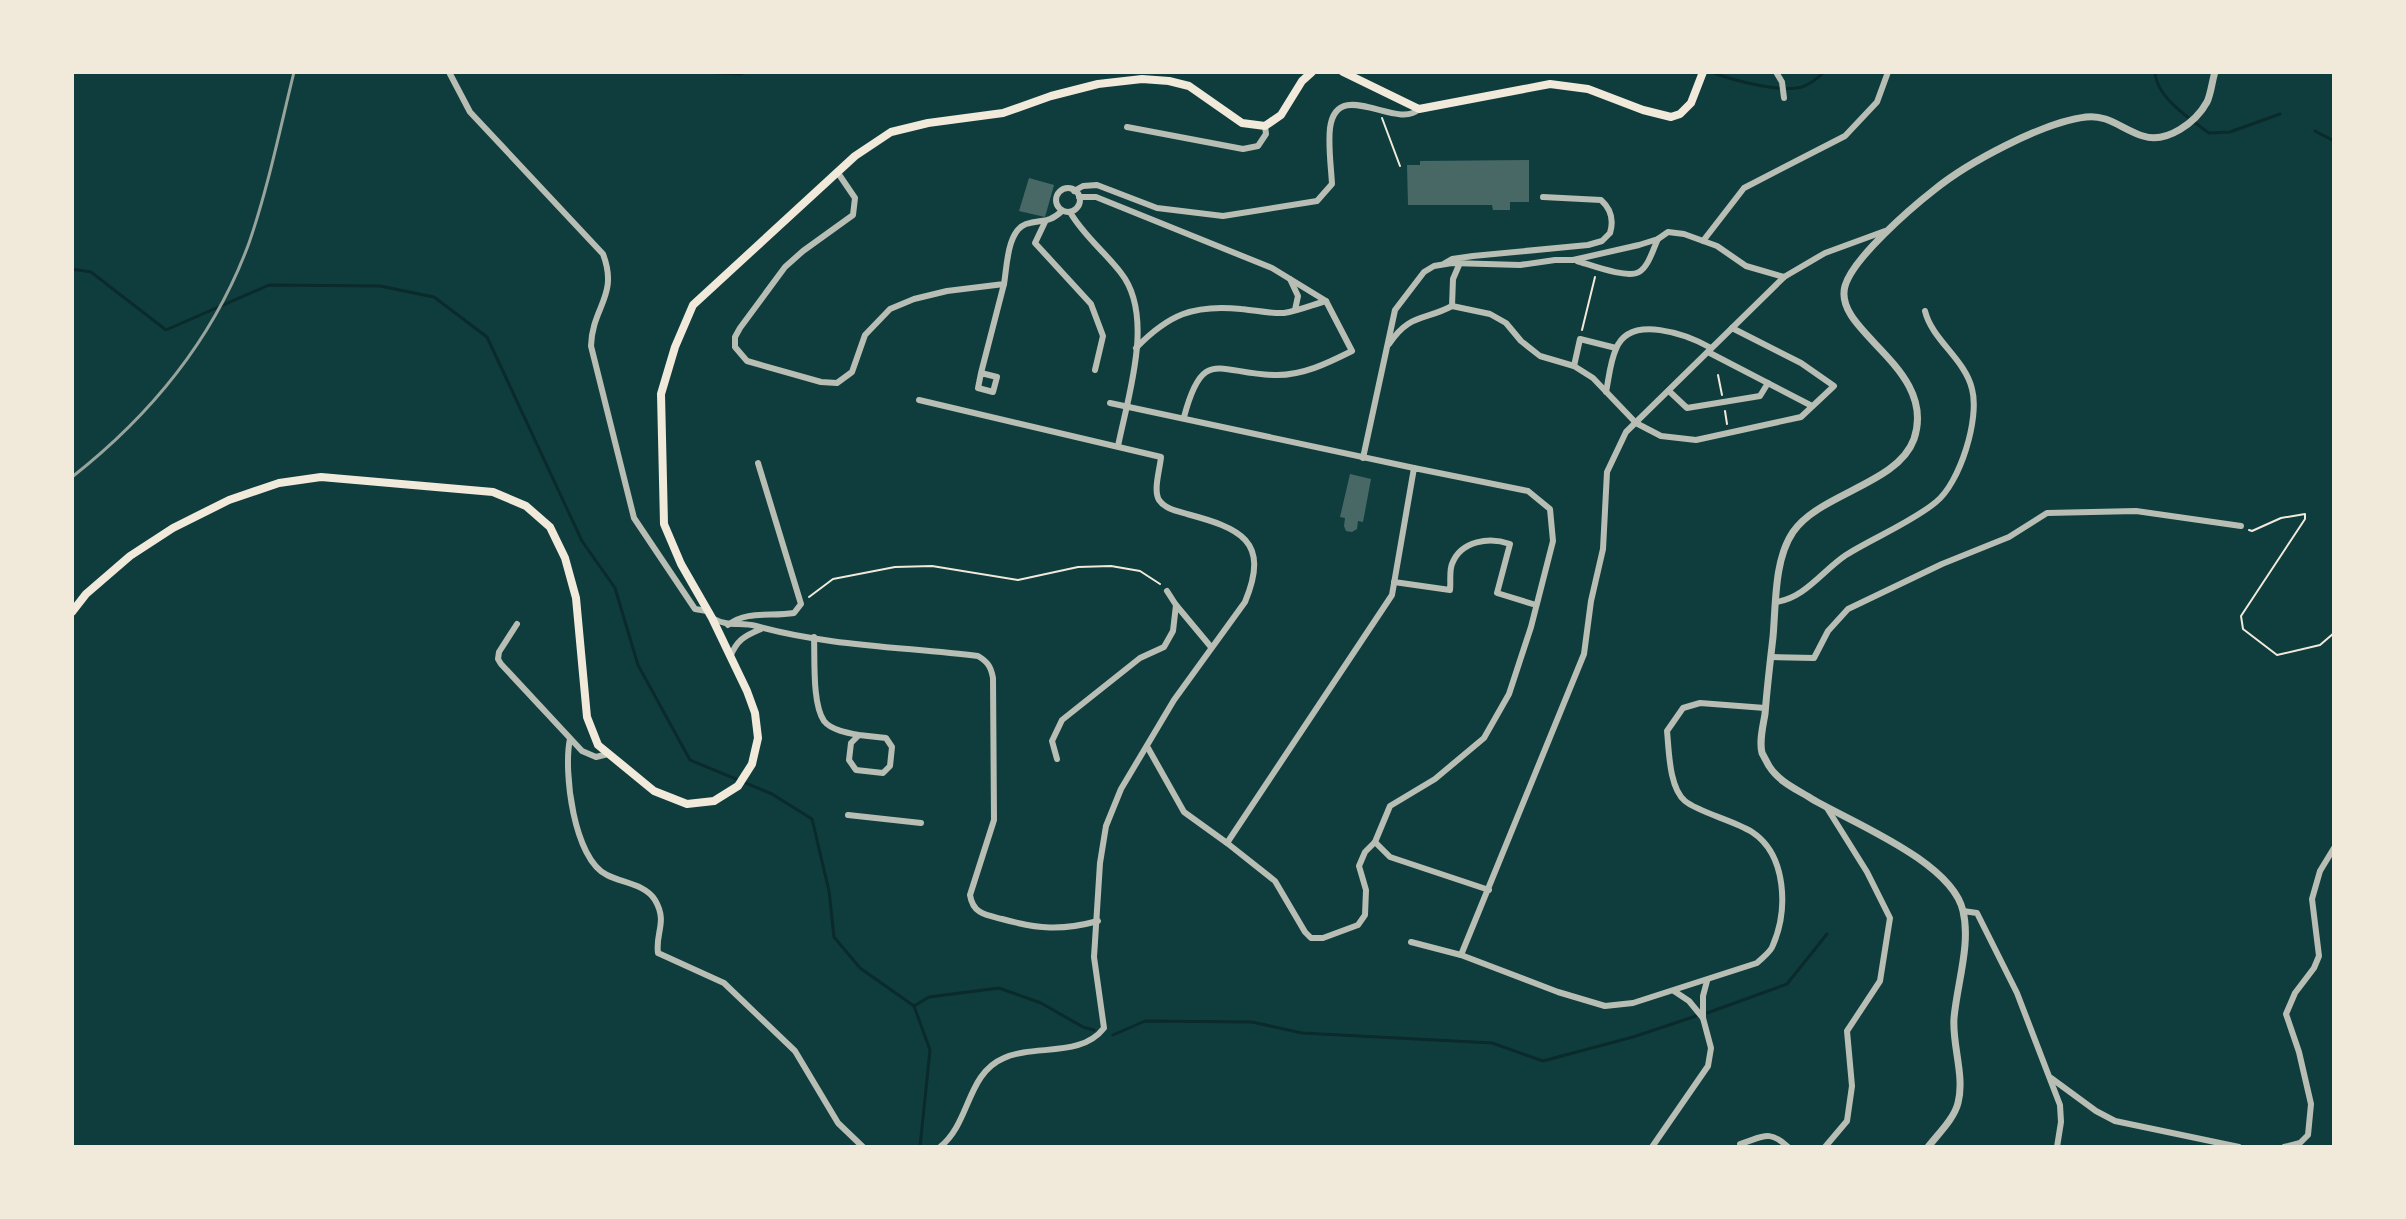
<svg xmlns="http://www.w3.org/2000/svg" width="2406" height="1219" font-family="'DejaVu Sans',sans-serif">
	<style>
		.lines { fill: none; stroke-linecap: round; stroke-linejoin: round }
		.stream { stroke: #0a2a2b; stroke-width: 3 }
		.building { fill: #486865 }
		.path { stroke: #f1e9da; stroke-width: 2 }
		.minor { stroke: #b8beb3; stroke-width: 6 }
		.tertiary { stroke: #b8beb3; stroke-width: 7 }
		.secondary { stroke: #f1e9da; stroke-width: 8 }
		.rail { stroke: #97a49c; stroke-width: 3 }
	</style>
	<rect width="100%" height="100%" fill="#0f3d3e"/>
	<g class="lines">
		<g class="stream">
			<path d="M701,72L740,74L747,72"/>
			<path d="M1711,72C1732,80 1780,93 1802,87C1810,84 1818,78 1824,72"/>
			<path d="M2155,72C2156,97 2190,119 2209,133L2230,132L2280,114"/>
			<path d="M2315,131L2334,141"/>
			<path d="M72,269L91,272L166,330L269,285L380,286L434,297L487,337L582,541L615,588L638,665L690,760L772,794L812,819L829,891L834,937L860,968L914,1006L930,1050L920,1147"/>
			<path d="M914,1006L929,997L999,988L1041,1003L1083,1027L1094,1030"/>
			<path d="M1707,1013L1787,984L1827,934"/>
			<path d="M1113,1035L1145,1021L1252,1022L1302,1033L1492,1043L1543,1061L1633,1037L1696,1016"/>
		</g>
	</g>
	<g class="building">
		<path d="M1529,160V202H1510V210H1493L1492,205H1408L1407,165H1420V161Z"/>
		<path d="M1029,178L1054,185L1045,217L1019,211Z"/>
		<path d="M1350,474L1371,479L1363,522L1358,521L1357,529L1352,532L1346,531L1344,526L1345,518L1340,517Z"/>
	</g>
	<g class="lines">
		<g class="path">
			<path d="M1382,118L1400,166"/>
			<path d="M1582,330L1595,277"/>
			<path d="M1718,375L1722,395"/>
			<path d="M1725,411L1727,424"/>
			<path d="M2249,530L2252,531L2281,518L2305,514V519L2241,616L2243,629L2277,655L2320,645L2334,633"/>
			<path d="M809,597L833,579L895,567L932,566L1018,580L1078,567L1111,566L1140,571L1160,584"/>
		</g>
		<g class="minor">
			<path d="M449,72L470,112L603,254C619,296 592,307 591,346L634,518L695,609L707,611"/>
			<path d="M1776,72L1782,82L1784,98"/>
			<path d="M1127,127L1243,149L1258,146L1266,134L1265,126"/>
			<path d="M838,173L855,198L853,215L803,251L785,267L740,328L735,337V347L747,361L821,382L837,383L852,372L865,335L890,309L914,299L947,291L1004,284C1007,267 1007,231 1026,224C1042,219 1048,224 1062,211"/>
			<circle cx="1068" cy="200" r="12"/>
			<path d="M1074,191L1083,186L1097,185L1157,208L1223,216L1317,201L1332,184C1331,166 1328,146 1330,128C1337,76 1397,131 1419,109"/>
			<path d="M1079,197H1096L1272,268L1326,301"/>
			<path d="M1070,212C1083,235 1105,252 1121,273C1155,316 1128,396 1118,446"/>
			<path d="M1045,222L1035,243L1091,304L1103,336L1095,370"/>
			<path d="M1703,241L1744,188L1845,136L1877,102L1888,72"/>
			<path d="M1577,261C1591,265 1627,279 1639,272C1649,266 1653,249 1658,239"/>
			<path d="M1445,263L1452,259L1473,256L1588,245L1602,241L1610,233C1614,220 1611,209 1601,200L1543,197"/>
			<path d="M1290,279L1298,296L1295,310"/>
			<path d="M1452,306L1490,314L1506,323L1521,341L1540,356L1574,366L1593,378L1636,423L1661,436L1696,440L1801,417L1834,386L1801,363L1732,328"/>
			<path d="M1452,306L1453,279L1459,265"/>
			<path d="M1389,344C1410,313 1424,321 1452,306"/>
			<path d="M1136,348C1168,315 1193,304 1241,309C1254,310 1271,314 1284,313C1298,311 1312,305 1326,301L1352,351C1328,363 1302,376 1274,375C1219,374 1203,345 1184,417"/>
			<path d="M1708,352L1812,406"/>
			<path d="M1574,366L1580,339L1616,348"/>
			<path d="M981,373L997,377L993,392L978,388L981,373L1004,284"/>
			<path d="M1669,391L1687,408L1760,396L1768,383"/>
			<path d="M1606,392C1609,378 1610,362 1616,349C1630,313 1688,335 1711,348"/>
			<path d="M919,400L1161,457C1160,469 1153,490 1159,500C1165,509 1177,511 1187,514C1239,528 1271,540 1245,602L1174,700L1121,789L1106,826L1100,863L1094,957L1104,1028C1081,1058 1035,1044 1004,1058C966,1074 971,1122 940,1147"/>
			<path d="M1110,403L1414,468"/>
			<path d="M1363,458L1395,310L1424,272L1434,266L1452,263L1520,265L1555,260H1573L1639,245L1658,239L1668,232L1684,234L1717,246L1746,266L1784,277"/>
			<path d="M1414,468L1528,491L1550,509L1553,541L1531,627L1509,694L1484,738L1435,779L1390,806L1375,842L1365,852L1359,866L1366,890L1365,915L1358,925L1323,938H1311L1305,932L1275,881L1227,843L1392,595Z"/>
			<path d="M1394,582L1450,590C1451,583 1449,571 1452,564C1461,540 1490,537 1510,544L1497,593L1536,605"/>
			<path d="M1167,591L1176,605"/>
			<path d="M1776,602C1805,598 1822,571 1846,555C1873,538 1912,522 1936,502C1960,483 1980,418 1972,389C1965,359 1932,340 1925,311"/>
			<path d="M714,619C728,627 741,622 756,626C827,646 905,647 978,656C988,662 991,667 993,678L994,820L970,895C973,914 986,915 1002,919C1038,929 1061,931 1098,921"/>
			<path d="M517,624L499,652L498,659L501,664L582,751L596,757L608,754"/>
			<path d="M728,625C747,610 771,617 794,613L801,604L758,463"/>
			<path d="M814,637C815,658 812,704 824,721C831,730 848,733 859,735L851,743L849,760L856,770L883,773L890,766L892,747L886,738L859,735"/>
			<path d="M730,657C737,640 744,636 761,629"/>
			<path d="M1771,657L1814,658L1828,631L1848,609L1942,564L2009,537L2047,513L2136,511L2241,526"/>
			<path d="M1765,708L1700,703L1683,708L1667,731C1669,750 1669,788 1685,801C1698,812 1735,821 1752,832C1787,855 1788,910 1773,945C1771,952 1763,957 1757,963L1633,1003L1605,1006L1558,992L1461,955L1584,654L1591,601L1603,549L1607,472L1626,432L1784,277L1825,253L1885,231"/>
			<path d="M570,739C563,771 574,860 607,875C622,883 645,884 655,900C668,922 655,933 658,953L724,983L795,1051L838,1123L863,1147"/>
			<path d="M1148,748L1184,812L1227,843"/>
			<path d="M1057,759L1052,741L1062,720L1140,658L1164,647L1173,631L1176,605L1211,647"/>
			<path d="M848,815L921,823"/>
			<path d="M1375,842L1390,857L1489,890"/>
			<path d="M1963,911L1977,913L2017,993L2060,1105L2061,1122L2057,1147"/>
			<path d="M1411,942L1461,955"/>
			<path d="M1674,991L1689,1001L1703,1018"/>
			<path d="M2051,1078L2096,1111L2115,1121L2239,1147"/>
			<path d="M1740,1144C1763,1137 1769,1129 1788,1147"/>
			<path d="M1652,1147L1708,1066L1711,1048L1703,1018V996L1707,981"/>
			<path d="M1825,1147L1847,1121L1852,1086L1847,1031L1880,981L1890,918L1867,872L1827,808"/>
			<path d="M2284,1147L2300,1143L2308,1135L2311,1104L2299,1052L2286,1014L2295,993L2314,968L2319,956L2312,899L2320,871L2334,848"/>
		</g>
		<path class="tertiary" d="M1928,1147C1938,1134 1954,1119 1958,1103C1965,1076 1952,1045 1954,1018C1957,984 1971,944 1963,911C1952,862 1853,823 1812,799C1796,789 1779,782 1769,766C1769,766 1762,753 1762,753C1759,741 1763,726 1765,714C1767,688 1770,663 1773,637C1776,604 1774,560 1793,532C1820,493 1898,484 1914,439C1938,367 1832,332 1845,286C1853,258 1911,208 1934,190C1967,163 2043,122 2086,117C2108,114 2123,130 2143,136C2167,144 2196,122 2207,102C2211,94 2212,81 2215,72"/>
		<g class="secondary">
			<path d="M1343,72L1419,109L1550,84L1588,89L1643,110L1671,117L1680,114L1691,103L1703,72"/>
			<path d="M72,612L86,594L130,556L173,528L229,500L279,483L321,477L493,492L526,506L550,527L565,558L576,598L587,717L598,745L654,791L687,804L714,801L738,786L752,764L758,738L755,713L747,691L712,618L681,564L664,524L661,394L675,347L693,305L855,156L891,132L928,123L1003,113L1051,96L1098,84L1142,79L1169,81L1189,86L1242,123L1265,126L1281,115L1302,81L1312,72"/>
		</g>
		<path class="rail" d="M72,477C151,415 214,338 249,243C268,188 280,129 294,72"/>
	</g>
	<rect width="2406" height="1219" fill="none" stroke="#f1e9da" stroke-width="148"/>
</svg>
